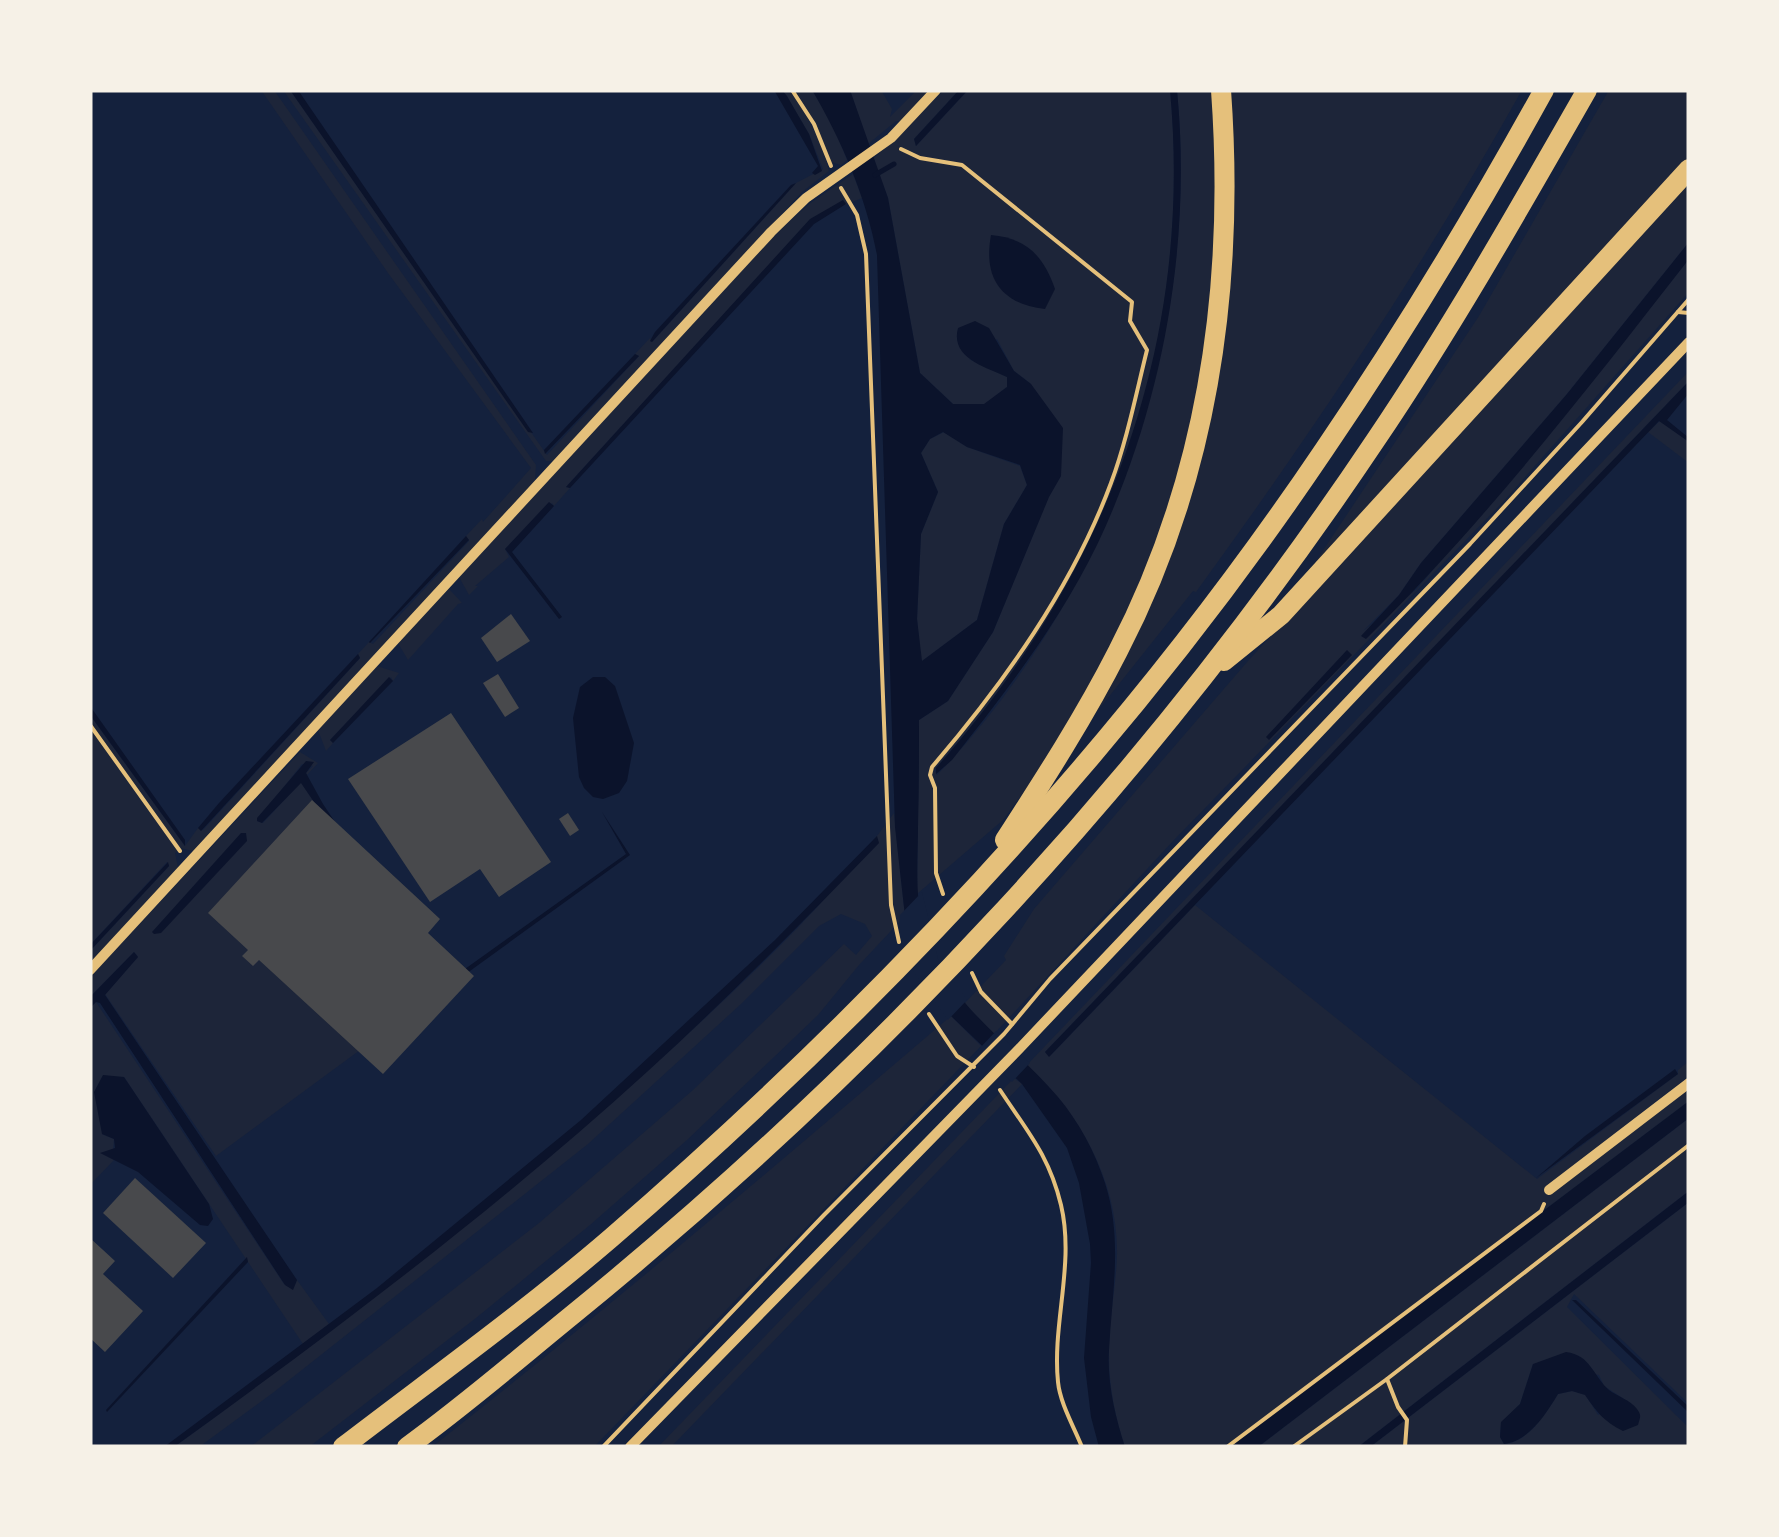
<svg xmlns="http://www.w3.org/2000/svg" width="1779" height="1537" font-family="Cabin,sans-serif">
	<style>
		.green { fill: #1d2539; fill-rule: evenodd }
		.water { fill: #0b132b; fill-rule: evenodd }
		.pier { fill: #14213d }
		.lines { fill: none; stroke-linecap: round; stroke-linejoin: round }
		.stream { stroke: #0b132b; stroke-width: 5 }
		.building { fill: #48494c }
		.path { stroke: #e5c07b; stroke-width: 4 }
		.minor { stroke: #e5c07b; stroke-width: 10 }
		.motorway { stroke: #e5c07b; stroke-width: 20 }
	</style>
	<rect width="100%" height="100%" fill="#14213d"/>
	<g class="green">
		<path d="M261,90H274L536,465L535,481L193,851L180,848L175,853L178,868L90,963V951L169,866L167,862L90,945V715L185,846L198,828L203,830L360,658L358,654L369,642L373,644L469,541L466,536L482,519L483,522L531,468L388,273Z"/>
		<path d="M283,90H290L547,455L639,356L635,354L650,338L652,342L796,183L823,169L809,134L782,90H790C807,115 822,142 829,171L802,192L553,461H546Z"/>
		<path d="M795,90H812L833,125L847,160L841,165L831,162L815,122Z"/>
		<path d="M850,90H881L892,109L890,117L917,90H929L900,121H896L868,144Z"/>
		<path d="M944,90H959L914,139L916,146L968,90H1170C1185,243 1157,413 1087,551C1046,630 993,704 934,770L937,775C1110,595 1201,338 1177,90H1214L1220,172L1209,347L1173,502L1108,658L1038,773L1003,820L917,894L919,720L948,701L993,632L1049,496L1061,476L1031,384L1014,371L997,339L969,359L1007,377V387L984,405L953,404L920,373L888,198L873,159Z"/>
		<path d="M1227,90H1522C1424,265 1314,430 1196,592L1193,591L1088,723L1198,464Z"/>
		<path d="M1609,90H1689V162L1310,570L1479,316Z"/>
		<path d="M853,174L862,198L810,220L566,487L570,488L554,506L552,503L505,549L509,557L475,586H478L469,595L459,577L773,236L809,204Z"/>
		<path d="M1689,178V242L1567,394L1421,563L1399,595L1363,631L1416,590L1566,413L1689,259V292L1503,502L1173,841L993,1035L964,1004L1006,960L1004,956L1034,909L1248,661Z"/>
		<path d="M1689,371V381L1045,1052L1050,1056L1195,905L1537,1179L1678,1074V1070L1689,1061V1076L1546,1186L1689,1087V1101L1230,1447H1125C1115,1417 1109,1387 1109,1356C1108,1322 1116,1289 1117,1256C1119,1184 1080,1111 1026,1066Z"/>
		<path d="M1661,420L1689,442V463L1648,432Z"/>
		<path d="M944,432L967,447L1020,466L1027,485L1004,524L977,620L921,662L917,619L921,534L938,492L921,453L930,439Z"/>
		<path d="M449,589L462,603L458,604L408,660L398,643Z"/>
		<path d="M377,666L399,673L393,681L391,677L330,740L333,743L326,751L318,730Z"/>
		<path d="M300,752L318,763L307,775L306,773L313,766L302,764L257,821L263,823L301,782L443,989L216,1156L105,994L138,957L134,952L90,997V977Z"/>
		<path d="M894,813L905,916L859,965L818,1015L687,1140L590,1225L476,1318L309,1447H250L539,1223L693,1090L844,944L856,955L872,936L865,924L841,914L819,926L741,1004L588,1144L274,1392L199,1447H174C348,1320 518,1190 676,1045C754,973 833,899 894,813Z"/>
		<path d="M96,1002L284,1284L293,1289L297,1280L329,1324L303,1344L124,1077L102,1134L114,1139L113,1151L102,1153L114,1160L90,1185V1008Z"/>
		<path d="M951,1016L981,1046L594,1447H432C609,1308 780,1162 951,1016Z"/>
		<path d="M1014,1078L1022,1084L671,1447H658Z"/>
		<path d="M1689,1118V1191L1358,1447H1258Z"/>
		<path d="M1689,1202V1404L1574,1294L1567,1307L1689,1428V1447H1370ZM1533,1364L1599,1375L1604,1386L1624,1399L1598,1415L1585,1394L1572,1391L1558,1394C1545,1414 1530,1441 1504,1444L1500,1437L1501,1423L1520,1404Z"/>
	</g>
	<g class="water">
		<path d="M290,90H298L533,433L528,432Z"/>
		<path d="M774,90H782L787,96L809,134L822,171L815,175L812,173L818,166Z"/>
		<path d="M812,90H850L888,198L920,373L953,404H984L1007,387V377C985,367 950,358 958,328L975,321L989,328L1014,371L1031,384L1063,428L1061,476L1049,497L993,632L948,701L919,720C919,756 919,791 918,827C918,862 914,899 925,933C948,1006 1011,1042 1058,1097C1079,1122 1095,1152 1105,1183C1123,1239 1112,1293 1109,1350C1107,1383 1115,1416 1125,1447H1099L1091,1417L1084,1358L1091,1263L1090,1244L1079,1183L1067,1148L1022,1084L951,1016L905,916L895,827L877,255C866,197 842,141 812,90ZM943,432L967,447L1020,465L1027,485L1004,524L977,620L922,661L917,619L921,534L938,492L921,453L930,439Z"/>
		<path d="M959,90H968L916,146L914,139Z"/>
		<path d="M1170,90H1177C1192,243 1163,406 1097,545C1059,623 1006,692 952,760L936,774V768C1105,578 1194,346 1170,90Z"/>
		<path d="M796,183L652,342L650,341L655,332L791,185Z"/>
		<path d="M843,200L846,204L814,224L570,488L566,487L810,219Z"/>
		<path d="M991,235C1027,238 1044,257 1055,289L1045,309C1001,304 983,278 991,235Z"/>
		<path d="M1689,242V259C1587,390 1484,523 1366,639L1361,636L1399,595L1421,563L1567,394Z"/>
		<path d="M635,354L639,356L545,454L544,450Z"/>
		<path d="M1689,381V393L1667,420L1689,438V442L1659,421L1049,1057L1045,1052Z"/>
		<path d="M549,502L554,506L512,552L562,617L559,619L505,549Z"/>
		<path d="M466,536L469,540L370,643L369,642Z"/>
		<path d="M1347,650L1352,655L1269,740L1266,737Z"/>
		<path d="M358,654L360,658L201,831L198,828L219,803Z"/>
		<path d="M389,677L393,681L333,743L330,740Z"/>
		<path d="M593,677H605L615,686L634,743L627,781L619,793L603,799L593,797L584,788L579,777L573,718L580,687Z"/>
		<path d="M90,706L185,840V846L90,715Z"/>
		<path d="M306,761L314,762L306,773L323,804L434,970L429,971L301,783L262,823L257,821V818Z"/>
		<path d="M602,812L630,855L445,989L444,984L626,854Z"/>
		<path d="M241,833H246L247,841L161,933L154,934L152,932Z"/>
		<path d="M877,836L879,843C804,921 728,998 648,1071C499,1207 337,1329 174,1447H164L377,1288L581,1120L775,940Z"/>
		<path d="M168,862L169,866L90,951V945Z"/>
		<path d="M134,952L138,957L105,995L297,1280L293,1290L285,1285L100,1003L96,1002L90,1008V997Z"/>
		<path d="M1675,1069L1678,1074L1536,1178L1585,1136Z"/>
		<path d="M103,1075L124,1077L209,1204L213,1219L208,1226L200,1225L138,1172L100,1153L115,1148L114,1139L102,1134L94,1092Z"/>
		<path d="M1689,1101V1118L1258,1447H1230Z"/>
		<path d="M1689,1191V1202L1370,1447H1358Z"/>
		<path d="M247,1257L248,1262L107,1412L106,1410Z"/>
		<path d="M1572,1300H1576L1689,1407V1413Z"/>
		<path d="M1566,1352C1591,1355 1593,1376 1609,1390C1617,1396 1630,1400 1637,1409C1642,1416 1640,1417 1638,1425L1623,1431C1604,1422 1596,1411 1585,1395L1572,1391L1558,1394C1546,1414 1529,1441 1504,1444L1500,1437L1501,1422L1520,1404L1533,1364Z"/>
	</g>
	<g class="pier">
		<path d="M922,892L938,959L967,1000L948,1020L911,968L899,934L900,915Z"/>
		<path d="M996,1031L1030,1063L1012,1082L978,1050Z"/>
	</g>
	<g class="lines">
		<path class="stream" d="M875,175L894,164"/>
	</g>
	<g class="building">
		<path d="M511,614L530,641L497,662L481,638Z"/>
		<path d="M498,674L519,708L505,717L483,683Z"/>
		<path d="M451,713L551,862L499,897L480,869L430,902L348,779Z"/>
		<path d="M312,800L440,919L428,933L474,976L383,1074L259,960L253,966L242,956L248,950L208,913Z"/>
		<path d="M568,813L579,830L570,836L559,819Z"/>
		<path d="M135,1178L206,1243L173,1278L103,1213Z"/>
		<path d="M90,1238L115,1261L103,1274L143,1311L105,1352L90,1338Z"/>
	</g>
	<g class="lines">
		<g class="path">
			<path d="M792,90L814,124L831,166"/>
			<path d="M901,149L920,158L962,165L1132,302L1130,321L1147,350C1136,394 1127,440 1111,483C1072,588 1004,683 932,767L930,775L935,788L936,873L943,894"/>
			<path d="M841,188L857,215L866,254L891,905L899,942"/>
			<path d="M1678,312L1689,313"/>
			<path d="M90,725L180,851"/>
			<path d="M972,973L981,992L1012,1024"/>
			<path d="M929,1014L957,1056L974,1067"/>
			<path d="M1000,1090C1027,1131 1049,1155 1061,1205C1075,1264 1052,1323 1058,1382C1060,1403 1074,1427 1082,1447"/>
			<path d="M1387,1379L1398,1407L1407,1420L1405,1447"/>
			<path d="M603,1447L824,1215L1004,1034L1050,979L1470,544L1582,422L1689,299"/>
			<path d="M1227,1447L1541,1211L1544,1204"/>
			<path d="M1293,1447L1387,1379L1689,1145"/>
		</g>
		<g class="minor">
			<path d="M90,970L771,232L806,198L891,138L936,90"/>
			<path d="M1549,1190L1689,1083"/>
			<path d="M630,1447L1019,1049L1689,342"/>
		</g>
		<g class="motorway">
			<path d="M1224,661L1281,615L1689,169"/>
			<path d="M1005,840C1045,778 1085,716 1118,651C1209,476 1235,284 1221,90"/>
			<path d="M343,1447C433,1378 525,1312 611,1238C879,1006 1125,745 1324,450C1403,334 1476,213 1544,90"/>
			<path d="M407,1447C464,1406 517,1360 571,1316C879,1066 1154,771 1375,441C1452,327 1519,209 1587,90"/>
		</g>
	</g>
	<rect width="1779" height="1537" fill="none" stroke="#f6f1e7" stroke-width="185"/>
</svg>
